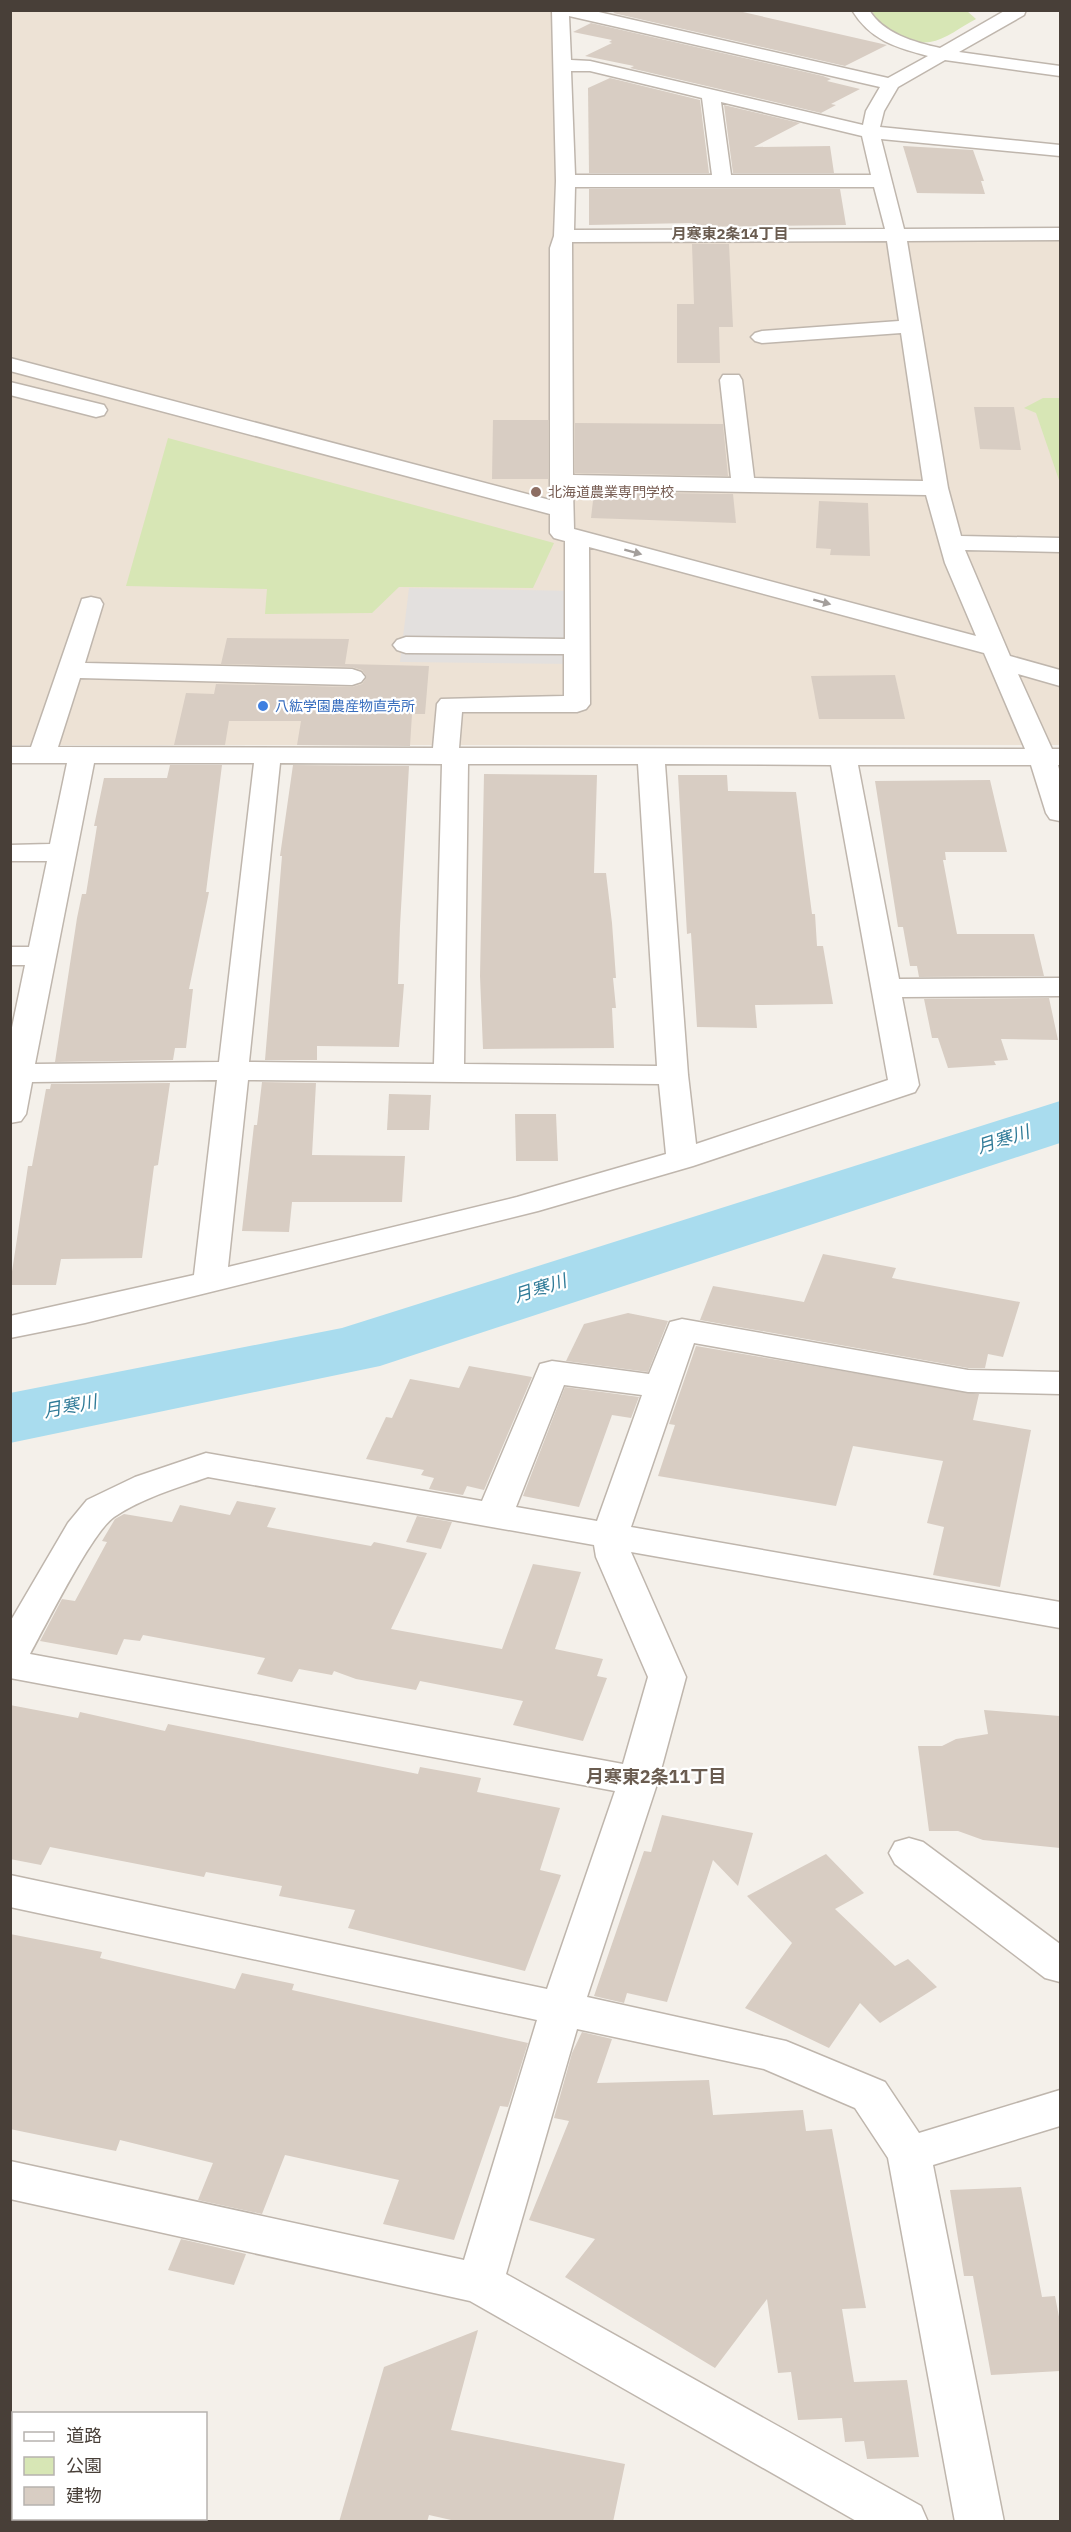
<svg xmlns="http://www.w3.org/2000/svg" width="1071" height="2532" font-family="'IBM Plex Sans','Noto Sans JP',sans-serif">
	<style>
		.education { fill: #ede2d5 }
		.green { fill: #d7e6b5 }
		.parking { fill: #e3e0de }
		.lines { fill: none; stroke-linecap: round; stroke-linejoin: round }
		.river { fill: #a9dcee; fill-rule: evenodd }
		.building { fill: #d8cdc3 }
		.minor-casing { stroke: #bfb6ad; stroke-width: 3 }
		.minor { fill: #fff; fill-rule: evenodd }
		.oneway { fill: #a49f9c }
		.education-dot { fill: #8d6e63; stroke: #fff; stroke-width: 2 }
		.shop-dot { fill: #3f7fe0; stroke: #fff; stroke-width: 2 }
		.labels { text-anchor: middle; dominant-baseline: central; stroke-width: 4.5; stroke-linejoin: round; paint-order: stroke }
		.far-education-label { font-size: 14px; fill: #785e54; stroke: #fff; text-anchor: start }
		.far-shop-label { font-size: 14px; fill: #366cbe; stroke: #fff; text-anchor: start }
		.far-neighbourhood-label { font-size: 15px; font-weight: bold; fill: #6a5c50; stroke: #fff }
		.water-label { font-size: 18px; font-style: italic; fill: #307b98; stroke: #fff }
		.neighbourhood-label { font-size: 18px; font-weight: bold; fill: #6a5c50; stroke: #fff }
	</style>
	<rect width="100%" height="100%" fill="#f4f0ea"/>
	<path class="education" d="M11,11H557V239L1060,235V745H11Z"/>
	<g class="green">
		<path d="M872,11H967L976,19C962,26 945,40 930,42C908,45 880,30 872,11Z"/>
		<path d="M1043,398H1060V483L1036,413L1024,408Z"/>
		<path d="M168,438L554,543L533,588L399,587L372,613L265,614L267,589L126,586Z"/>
	</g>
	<path class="parking" d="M409,588L579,591L576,664L400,662Z"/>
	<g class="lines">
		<path class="river" d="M1060,1101V1143L380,1366L10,1443V1393L342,1328Z"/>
	</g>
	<g class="building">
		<path d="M618,10H734L887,45L845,66L613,13Z"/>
		<path d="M591,23L823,76L831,79L827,81L860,89L831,104L836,105L821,113L630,68L634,66L585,56L612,43L609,42L612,40L573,32Z"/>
		<path d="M610,78L700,100L709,173H589L588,88Z"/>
		<path d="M724,105L800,123L754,147L830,146L834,173H733Z"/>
		<path d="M903,146L973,150L984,181H981L985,194L917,193Z"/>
		<path d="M589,189H840L846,225L692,227V223L589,225Z"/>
		<path d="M692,244H729L733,327H719L720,363H677V304H694Z"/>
		<path d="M974,407H1014L1021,450L980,449Z"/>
		<path d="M493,420H548V479H492Z"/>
		<path d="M575,423L723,424L728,476L575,473Z"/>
		<path d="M594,492L733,494L736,523L591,518Z"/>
		<path d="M819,501L868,503L870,556L830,555L831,549L816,548Z"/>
		<path d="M227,638L349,639L345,664L429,666L425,714H412L410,746L297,745L301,721H229L225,745H174L186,693L214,694L216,684L352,687L362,684L367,677L362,670L352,667L221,664Z"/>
		<path d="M895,675L905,719H819L811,676Z"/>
		<path d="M170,765H222L206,892H209L189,989H193L186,1048H175L173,1060L55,1062L77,918L82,894H86L97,826H94L104,778H167Z"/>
		<path d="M293,765L409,766L400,926L398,984H404L399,1047L317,1046V1060H265L282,856H280Z"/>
		<path d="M484,774L597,775L594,873H606L612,923L616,978H613L616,1008H612L614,1048L483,1049L480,976Z"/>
		<path d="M678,775H727L728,791L796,792L812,914H815L817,946H823L833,1004L755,1005L757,1028L697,1027L691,933L687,934Z"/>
		<path d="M990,780L1007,852H945L946,860H943L957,934H1034L1044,976L919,977L917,966H910L903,927H898L875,781Z"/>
		<path d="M1049,998L1058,1040L1001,1039L1008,1060L994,1061L996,1065L948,1068L938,1038H932L924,999Z"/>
		<path d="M262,1082L316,1083L312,1155L405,1156L402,1202H292L289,1232L242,1231L254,1125H257Z"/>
		<path d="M170,1083L158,1165L154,1166L142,1258L61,1259L56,1285H10L28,1166H32L46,1089H50L51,1084Z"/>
		<path d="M389,1094L431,1095L429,1130H387Z"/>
		<path d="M515,1114H556L558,1161H516Z"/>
		<path d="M823,1254L896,1268L892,1278L1020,1302L1003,1357L988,1354L985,1368H968L700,1320L713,1286L804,1302Z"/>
		<path d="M628,1313L668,1321L648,1372L566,1361L584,1324Z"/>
		<path d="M696,1346L979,1394L973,1420L1031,1430L1000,1587L933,1575L944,1527L927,1523L943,1461L853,1446L836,1506L658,1476L675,1425L669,1424Z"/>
		<path d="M469,1366L532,1377L484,1490L467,1486L463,1495L429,1489L434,1478L421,1475L424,1470L366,1459L386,1417L392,1418L410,1379L459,1388Z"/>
		<path d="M565,1387L639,1397L631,1418L612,1415L579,1507L523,1496Z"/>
		<path d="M237,1501L276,1508L267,1527L371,1546L374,1542L427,1553L391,1629L502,1649L533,1564L581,1572L555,1649L603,1659L597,1676L607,1678L583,1741L513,1725L523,1701L420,1681L416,1690L356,1679L334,1671L332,1675L299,1669L292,1682L257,1674L265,1658L143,1635L140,1641L124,1639L117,1655L40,1641L62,1599L75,1601L107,1542L102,1541L115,1519L124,1514L172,1522L180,1505L230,1515Z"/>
		<path d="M417,1516L452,1522L441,1549L406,1542Z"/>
		<path d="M10,1705L78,1718L80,1712L165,1731L168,1724L418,1774L420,1767L481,1778L477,1792L560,1808L540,1870L561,1875L525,1971L348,1928L355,1910L279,1896L282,1886L206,1872L204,1877L50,1847L41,1865L10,1859Z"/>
		<path d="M984,1710L1060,1716V1848L983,1840L958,1831H929L918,1746H942L956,1739L988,1734Z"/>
		<path d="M662,1815L753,1833L738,1886L713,1860L667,2002L627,1993L624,2003L594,1996L644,1851L651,1852Z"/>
		<path d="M826,1854L864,1893L835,1909L895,1966L908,1959L937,1987L880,2023L860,2003L829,2048L745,2008L792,1943L747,1896Z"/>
		<path d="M10,1934L102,1952L100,1958L235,1989L242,1973L294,1984L292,1990L528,2043L508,2107L500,2106L454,2240L383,2224L399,2180L285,2155L262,2214L198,2200L213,2163L120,2140L116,2151L10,2129Z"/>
		<path d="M582,2032L612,2039L597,2083L709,2080L713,2115L803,2110L806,2131L832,2129L866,2308L842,2309L854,2382L907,2380L919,2457L867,2459L864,2441L845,2442L842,2418L798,2420L791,2372L778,2373L767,2299L715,2368L565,2277L595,2239L529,2220L569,2121L554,2118L572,2053Z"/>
		<path d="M1021,2187L1042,2297L1055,2296L1060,2322V2371L991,2375L973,2276H964L950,2190Z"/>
		<path d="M181,2239L246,2254L234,2285L168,2270Z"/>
		<path d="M478,2330L451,2430L625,2464L613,2522H460L429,2515L427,2522H339L384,2367Z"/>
	</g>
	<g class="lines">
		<g class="minor-casing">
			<g id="minor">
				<path d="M552,10H590L888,78L928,56C895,47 870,40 852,10H869C884,34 914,42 940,48L1006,10H1026L1024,15L959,52L1060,66V76L945,60L898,87L884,111L880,127L1060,145V156L881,139L904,229L1060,228V240L907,241L948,488L961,536L1060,538V552L965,550L1010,656L1060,670V686L1018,674L1052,749H1060V765H1058L1060,773V821L1050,819L1046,813L1031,765H858L899,979L1060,978V996L902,997L919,1085L915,1092L693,1166L538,1211L85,1323L10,1338V1316L194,1275L217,1080L32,1082L26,1114L21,1121L10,1123V1037L25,965H10V947H29L47,861H10V845L50,844L67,763H10V747H31L82,599L91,597L100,599L103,604L85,663L352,669L361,672L365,677L361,682L352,685L80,678L58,747L433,748L437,704L441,699L564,696V654L406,653L397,650L393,645L397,640L406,637L565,639V541L554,538L550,533V514L10,371V358L550,500V248L554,236L556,181ZM569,16L880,87L866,111L863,125L590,61L571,60ZM571,71H590L702,98L712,175H575ZM721,102L862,136L871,175H731ZM575,187H874L885,229L574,230ZM887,241L899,321L762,331L755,333L751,337L755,341L762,343L901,333L923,481L754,478L742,380L739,375H723L720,380L731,478L573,475L572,242ZM573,489L926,495L945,563L976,636L574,529ZM589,547L984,653L1025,749L459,748L462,712H577L586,709L590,704ZM94,763H254L219,1062L35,1064ZM280,763L442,764L434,1064L249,1062ZM468,764H638L657,1066L464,1064ZM665,764L831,765L888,1080L696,1144L688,1075ZM248,1080L659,1084L666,1154L517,1197L228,1267Z"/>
				<path d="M10,382L104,405L107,410L104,415L96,417L10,395Z"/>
				<path d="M682,1319L968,1370L1060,1372V1394L968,1392L694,1343L631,1527L1060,1602V1628L631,1552L686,1677L658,1781L587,1997L786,2041L885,2082L919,2133L1060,2090V2126L933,2165L1004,2522H955L888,2158L855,2108L764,2069L577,2029L506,2274L921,2506L928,2522H858L470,2301L10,2199V2161L464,2260L537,2020L10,1907V1875L547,1989L615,1791L10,1678V1622L68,1523L87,1500L135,1477L206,1453L482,1501L540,1364L552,1361L649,1374L670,1322ZM564,1385L642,1395L597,1521L516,1507ZM208,1477L594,1545L596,1557L648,1677L623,1764L30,1654C46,1625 92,1532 114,1517C142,1498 177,1488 208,1477Z"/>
				<path d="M909,1838L923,1842L1060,1944V1982L1045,1978L895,1864L889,1853L895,1842Z"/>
			</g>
		</g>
		<use href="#minor" class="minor"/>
	</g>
	<defs><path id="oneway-solid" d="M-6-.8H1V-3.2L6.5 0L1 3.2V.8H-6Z" transform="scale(1.5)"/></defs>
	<g class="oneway">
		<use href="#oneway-solid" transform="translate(633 552) rotate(15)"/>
		<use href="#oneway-solid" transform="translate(822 602) rotate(15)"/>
	</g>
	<circle class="education-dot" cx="536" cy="492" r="6"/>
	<circle class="shop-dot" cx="263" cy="706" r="6"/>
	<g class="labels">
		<g class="far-education-label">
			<text x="548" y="492">北海道農業専門学校</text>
		</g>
		<g class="far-shop-label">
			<text x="275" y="706">八紘学園農産物直売所</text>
		</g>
		<g class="far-neighbourhood-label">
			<text x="730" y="233">月寒東2条14丁目</text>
		</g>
		<g class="water-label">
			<text transform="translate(1003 1139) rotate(-18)">月寒川</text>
			<text transform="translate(540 1288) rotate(-18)">月寒川</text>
			<text transform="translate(70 1406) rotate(-11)">月寒川</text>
		</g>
		<g class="neighbourhood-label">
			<text x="656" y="1776">月寒東2条11丁目</text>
		</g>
	</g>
	<rect width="1071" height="2532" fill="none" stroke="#483f38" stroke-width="24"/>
	<rect x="12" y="2412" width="195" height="108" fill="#ffffff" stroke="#b6b2af" stroke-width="1.5"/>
	<rect x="24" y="2432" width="30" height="9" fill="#ffffff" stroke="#b6b2af" stroke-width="1.5"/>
	<text x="66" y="2442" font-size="18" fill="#483f38">道路</text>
	<rect x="24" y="2457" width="30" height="18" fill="#d7e6b5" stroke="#b6b2af" stroke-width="1.5"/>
	<text x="66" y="2472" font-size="18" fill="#483f38">公園</text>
	<rect x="24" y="2487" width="30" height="18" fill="#d8cdc3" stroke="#b6b2af" stroke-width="1.5"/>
	<text x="66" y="2502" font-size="18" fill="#483f38">建物</text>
</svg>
